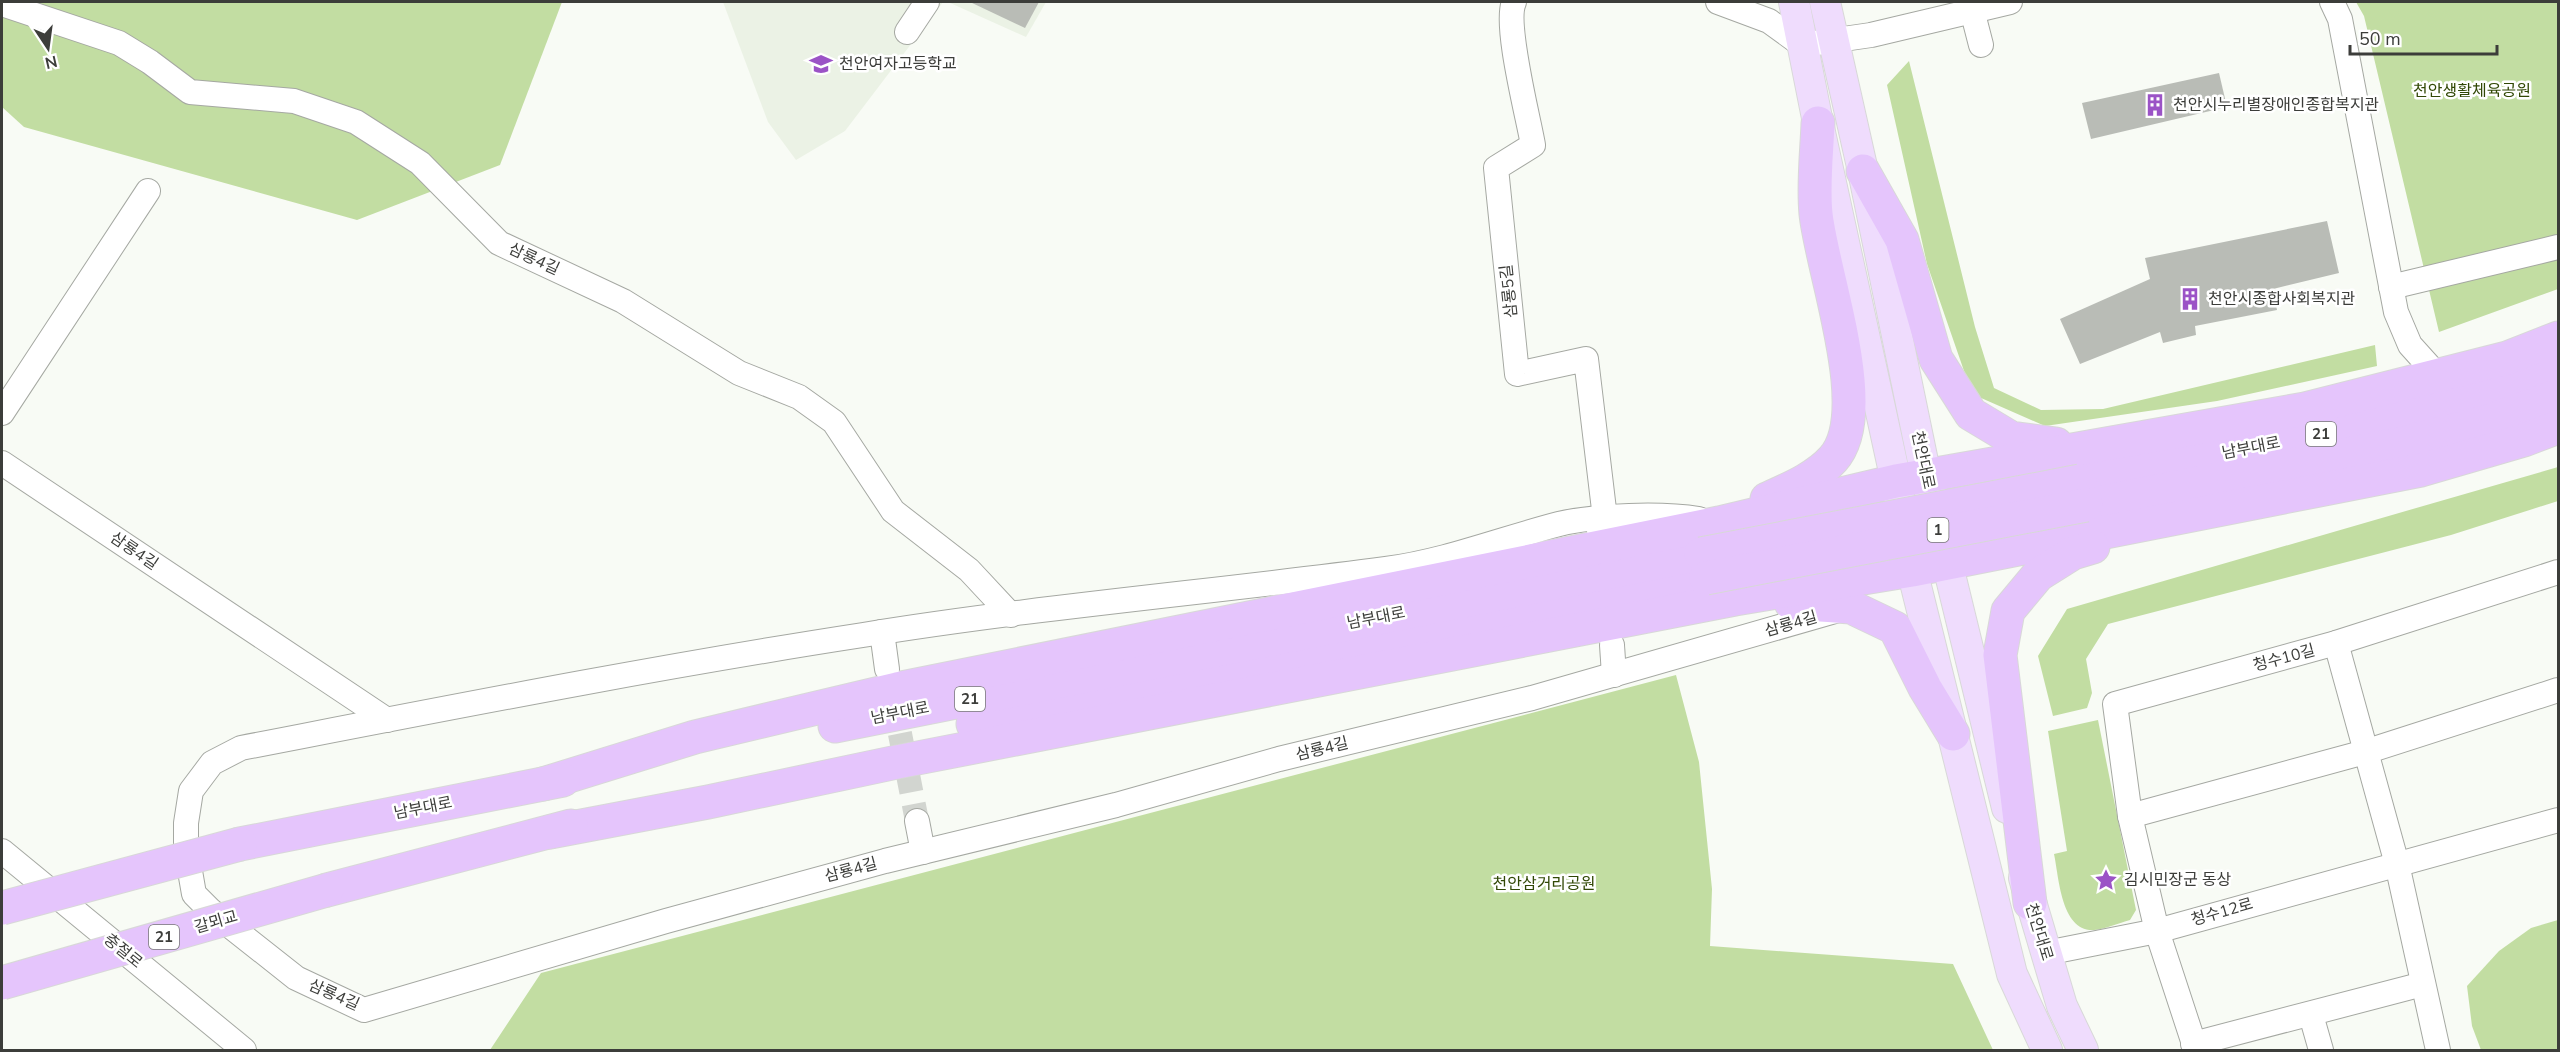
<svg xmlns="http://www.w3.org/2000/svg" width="2560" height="1052" font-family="'Nunito Sans','Noto Sans KR',sans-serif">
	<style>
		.built { fill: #ebf2e5 }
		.green { fill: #c2dda2 }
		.building { fill: #b9bcb6 }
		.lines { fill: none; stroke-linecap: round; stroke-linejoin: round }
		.minor-tunnel { stroke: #d2d5d0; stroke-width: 24; stroke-dasharray: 24 12; stroke-linecap: butt }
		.minor-casing { stroke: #a5a8a2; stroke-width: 26 }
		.major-casing { stroke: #d8d8d8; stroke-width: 32 }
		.highway-casing { stroke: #d8d8d8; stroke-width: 35 }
		.minor { stroke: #fff; stroke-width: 24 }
		.major { stroke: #efdcfd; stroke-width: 30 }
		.highway { stroke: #e5c5fc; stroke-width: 33 }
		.highway-bridge-casing { stroke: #d8d8d8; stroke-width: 35; stroke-linecap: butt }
		.highway-bridge { stroke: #e5c5fc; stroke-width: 33 }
		.labels { text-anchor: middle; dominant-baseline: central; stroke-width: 5; stroke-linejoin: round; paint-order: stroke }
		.shield { fill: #fff; stroke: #767775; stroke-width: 1.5 }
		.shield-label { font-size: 15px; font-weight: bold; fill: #3c3d3a }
		.poi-label { font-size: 16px; fill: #3c3d3a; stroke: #fff; text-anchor: start }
		.park-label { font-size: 16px; fill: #314805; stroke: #fff }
		.street-label { font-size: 16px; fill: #3c3d3a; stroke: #fff }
	</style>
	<rect width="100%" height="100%" fill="#f8fbf5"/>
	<g class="built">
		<path d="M723,2H943L845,131L796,160L768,122Z"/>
		<path d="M948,2H1046L1026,37Z"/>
	</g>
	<g class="green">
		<path d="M2,2H562L500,165L357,220L24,127L2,107Z"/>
		<path d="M2356,2H2558V289L2439,332L2364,16Z"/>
		<path d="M1909,61L1975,327L1994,388L2041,410L2103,409L2375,345L2377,366L2217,401L2045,426L1972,394L1927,264L1887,85Z"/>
		<path d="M2558,467V501L2451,535L2108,624L2086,659L2092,693L2087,708L2053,716L2038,656L2067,609Z"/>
		<path d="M1676,675L1699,762L1712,889L1710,946L1953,964L1993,1050H490L541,973Z"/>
		<path d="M2098,720L2136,910L2130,920C2119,923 2105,929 2094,930C2061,932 2059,877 2054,854L2067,851L2048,731Z"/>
		<path d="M2558,920V1050H2481L2472,1026L2467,986L2499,951L2531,928Z"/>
	</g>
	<g class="building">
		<path d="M970,2H1039L1025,28Z"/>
		<path d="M2219,73L2227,107L2091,139L2082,103Z"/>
		<path d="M2327,221L2339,273L2273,289L2277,310L2195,326L2196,335L2163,343L2160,332L2080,364L2060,319L2150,279L2145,258Z"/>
	</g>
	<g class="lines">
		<path class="minor-tunnel" d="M893,698L917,821"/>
		<g class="minor-casing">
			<g id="minor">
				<path d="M1514,2C1504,24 1528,116 1533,145L1496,168L1517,374L1586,359L1605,518L1599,530"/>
				<path d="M1718,2L1769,21L1802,45L1871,35L2010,2"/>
				<path d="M2332,2L2340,19L2396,312L2410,345L2437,375"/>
				<path d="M2,4L119,43L150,62L190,92L294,101L356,122L420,163L499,243L623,301L739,373L799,397L834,422L893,511L969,570L1011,615"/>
				<path d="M1972,10L1981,45"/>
				<path d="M907,32L927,2"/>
				<path d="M2391,287L2558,247"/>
				<path d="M2,413L148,191"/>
				<path d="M2,463L387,720"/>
				<path d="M1699,519C1661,513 1597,515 1559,524C1501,539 1446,561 1386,569C1212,592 1036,607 863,635C655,667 448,708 241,748L212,763L191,791L186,823V848L194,894L210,910L296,978L364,1010L666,921L885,861L1116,805L1279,759L1532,698L1835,611"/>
				<path d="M882,632L887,669"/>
				<path d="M2336,643L2397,864L2438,1050"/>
				<path d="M1612,645L1614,675"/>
				<path d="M2130,816L2365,752L2558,690"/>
				<path d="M917,821L923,852"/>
				<path d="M2,851L244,1050"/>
				<path d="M2046,953L2157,931L2558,820"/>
				<path d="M2311,1015L2321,1050"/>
				<path d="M2193,1044L2423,984"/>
				<path d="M2196,1050L2157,931L2130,816L2115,704L2336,643L2558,572"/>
			</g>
		</g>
		<g class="major-casing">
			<g id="major">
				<path d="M1794,2L1818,123L1896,481L1912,570L2012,974L2047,1050"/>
				<path d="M1825,2L1863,171L1926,476L2007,808"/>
				<path d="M2024,878L2062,1006L2083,1050"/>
			</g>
		</g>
		<g class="highway-casing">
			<g id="highway">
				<path d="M1863,171L1902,240L1936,359L1971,414L2011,438L2056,444"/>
				<path d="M2080,481L2395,419L2483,397L2558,369"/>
				<path d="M1767,499C1789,489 1816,478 1833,459C1875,413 1822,272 1816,214C1813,184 1817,152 1818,123"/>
				<path d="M2086,505L2399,444L2489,421L2558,395"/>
				<path d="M1791,603L1851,607L1895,628L1925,688L1953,734"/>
				<path d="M973,724L1706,578"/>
				<path d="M835,726L1701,554"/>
				<path d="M543,784L695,737L897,689L1719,523L1896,481L2305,409L2507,358L2558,338"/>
				<path d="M550,832L708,802L897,762L1735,599L1912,570L2421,470L2524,440L2558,427"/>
				<path d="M240,844L563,780"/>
				<path d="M327,890L571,826"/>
				<path d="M2030,903L2000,655L2008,611L2038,575L2073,553L2093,547"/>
			</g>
		</g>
		<use href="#minor" class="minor"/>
		<use href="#major" class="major"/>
		<use href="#highway" class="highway"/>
		<g class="highway-bridge-casing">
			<g id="highway-bridge">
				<path d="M1701,554L2080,481"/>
				<path d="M1706,578L2086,505"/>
				<path d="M2,908L240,844"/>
				<path d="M2,983L327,890"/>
			</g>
		</g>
		<use href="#highway-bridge" class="highway-bridge"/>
	</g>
	<defs>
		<g id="school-bare" transform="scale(1.8)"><path d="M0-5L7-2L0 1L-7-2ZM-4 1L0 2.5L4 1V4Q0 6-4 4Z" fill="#9b53c6" stroke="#fff" stroke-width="2.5" paint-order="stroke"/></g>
		<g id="building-bare" transform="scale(1.8)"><path d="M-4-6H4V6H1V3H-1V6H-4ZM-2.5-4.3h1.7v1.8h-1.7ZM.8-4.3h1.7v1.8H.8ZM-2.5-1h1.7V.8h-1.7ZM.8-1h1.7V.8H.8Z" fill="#9b53c6" stroke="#fff" stroke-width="2.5" paint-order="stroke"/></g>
		<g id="sight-bare" transform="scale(1.8)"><path d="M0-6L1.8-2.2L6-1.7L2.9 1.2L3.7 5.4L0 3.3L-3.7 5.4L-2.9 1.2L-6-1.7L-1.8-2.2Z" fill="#9b53c6" stroke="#fff" stroke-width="2.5" paint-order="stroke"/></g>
	</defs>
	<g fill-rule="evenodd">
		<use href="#school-bare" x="821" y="64"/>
		<use href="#building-bare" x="2155" y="105"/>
		<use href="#building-bare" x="2190" y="299"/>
		<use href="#sight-bare" x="2106" y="880"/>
	</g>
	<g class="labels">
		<g class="shield">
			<rect x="2306" y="422" width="30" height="24" rx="4.5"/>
			<rect x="1927.5" y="518" width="21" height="24" rx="4.5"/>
			<rect x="955" y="687" width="30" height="24" rx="4.5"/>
			<rect x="149" y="925" width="30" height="24" rx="4.5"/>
		</g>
		<g class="shield-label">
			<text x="2321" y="434">21</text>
			<text x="1938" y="530">1</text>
			<text x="970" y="699">21</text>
			<text x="164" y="937">21</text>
		</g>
		<g class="poi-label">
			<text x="839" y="64">천안여자고등학교</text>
			<text x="2173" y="105">천안시누리별장애인종합복지관</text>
			<text x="2208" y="299">천안시종합사회복지관</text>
			<text x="2124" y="880">김시민장군 동상</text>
		</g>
		<g class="park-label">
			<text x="2472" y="91">천안생활체육공원</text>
			<text x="1544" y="884">천안삼거리공원</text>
		</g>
		<g class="street-label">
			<text transform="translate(534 259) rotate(25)">삼룡4길</text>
			<text transform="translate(1509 291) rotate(-96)">삼룡5길</text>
			<text transform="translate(2251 448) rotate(-11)">남부대로</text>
			<text transform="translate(1923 460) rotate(78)">천안대로</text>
			<text transform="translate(134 551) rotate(34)">삼룡4길</text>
			<text transform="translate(1376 618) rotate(-11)">남부대로</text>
			<text transform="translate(1791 624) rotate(-16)">삼룡4길</text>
			<text transform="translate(2284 658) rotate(-15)">청수10길</text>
			<text transform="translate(900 713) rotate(-11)">남부대로</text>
			<text transform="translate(1322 749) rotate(-14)">삼룡4길</text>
			<text transform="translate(423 808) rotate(-11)">남부대로</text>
			<text transform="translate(851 870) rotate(-15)">삼룡4길</text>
			<text transform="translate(2222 912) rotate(-16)">청수12로</text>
			<text transform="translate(216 922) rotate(-16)">갈뫼교</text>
			<text transform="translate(2039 932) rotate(73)">천안대로</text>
			<text transform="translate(123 951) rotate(39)">충절로</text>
			<text transform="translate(334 995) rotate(24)">삼룡4길</text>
		</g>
	</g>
	<rect width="2560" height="1052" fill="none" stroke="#3c3d3a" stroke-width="6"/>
	<g transform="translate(48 48) rotate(167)" stroke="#ffffff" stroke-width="4.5" paint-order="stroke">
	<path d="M0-4.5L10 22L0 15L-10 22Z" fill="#3c3d3a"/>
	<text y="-9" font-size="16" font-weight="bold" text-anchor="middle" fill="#3c3d3a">N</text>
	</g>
	<path d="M2350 45v9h147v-9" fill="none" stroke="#3c3d3a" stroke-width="3"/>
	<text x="2359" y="45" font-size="18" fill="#3c3d3a" stroke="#ffffff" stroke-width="4.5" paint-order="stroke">50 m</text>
</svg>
